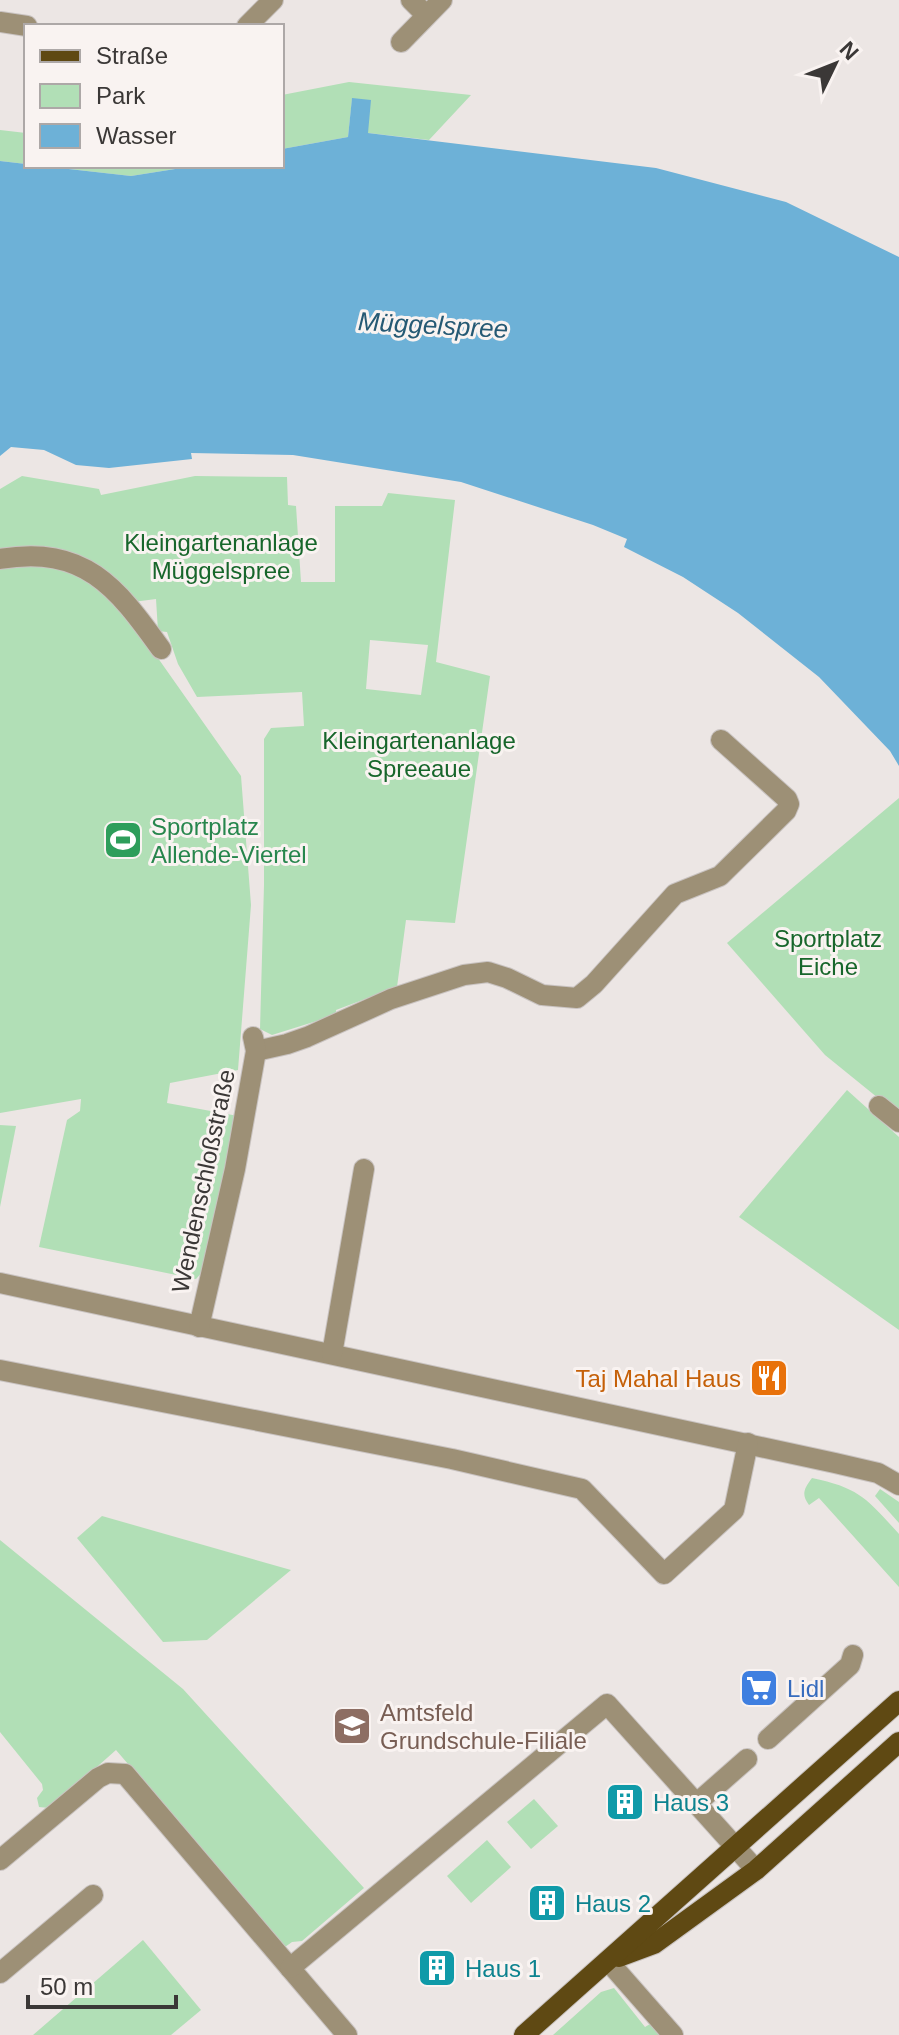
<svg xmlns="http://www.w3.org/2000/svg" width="899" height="2035" font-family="Helvetica,sans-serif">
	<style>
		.green { fill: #b1dfb6; fill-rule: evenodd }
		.water { fill: #6db1d7 }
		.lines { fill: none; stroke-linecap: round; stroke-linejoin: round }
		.minor-casing { stroke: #c9c3c1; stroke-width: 22 }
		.major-casing { stroke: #c9c3c1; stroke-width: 22 }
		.minor { stroke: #9d9076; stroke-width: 20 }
		.major { stroke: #5f4913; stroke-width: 20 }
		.labels { text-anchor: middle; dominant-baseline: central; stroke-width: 6; stroke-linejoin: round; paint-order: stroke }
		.park-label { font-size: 24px; fill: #17662b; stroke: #f9f3f1 }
		.leisure-label { font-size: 24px; fill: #27864d; stroke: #f9f3f1; text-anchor: start }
		.street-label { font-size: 24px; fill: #3b3837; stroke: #f9f3f1 }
		.food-label { font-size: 24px; fill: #c56008; stroke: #f9f3f1; text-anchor: end }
		.shop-label { font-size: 24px; fill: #366cbe; stroke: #f9f3f1; text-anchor: start }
		.education-label { font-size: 24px; fill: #785e54; stroke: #f9f3f1; text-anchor: start }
		.culture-label { font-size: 24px; fill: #0d838f; stroke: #f9f3f1; text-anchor: start }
		.water-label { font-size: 26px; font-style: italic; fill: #255974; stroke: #f9f3f1 }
	</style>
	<rect width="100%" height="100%" fill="#ece6e4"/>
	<g class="green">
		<path d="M349,82L471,95L429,140L368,133L352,99L348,137L282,149V95Z"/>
		<path d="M0,130L26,133V164L0,161Z"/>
		<path d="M42,166H194L131,176Z"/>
		<path d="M22,476L99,489L101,495L195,476L287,477L288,505L296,506L301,582H335V506H382L388,493L455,500L436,662L490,676L455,923L406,920L397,987L336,1010V1015L272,1035L260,1029L264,885V739L271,728L304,726L302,692L197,697L178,664L167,632L158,631L156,599L133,602C121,589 108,572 93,562C68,545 29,548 0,549V489ZM370,640L428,645L421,695L366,689Z"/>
		<path d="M40,556L96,581L132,618L160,661L241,776L251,905L238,1070L170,1083L167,1103L238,1116L204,1270L196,1279L39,1247L67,1120L80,1111L81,1099L0,1113V568Z"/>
		<path d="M899,798V1115L825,1055L727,943Z"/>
		<path d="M847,1090L899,1137V1330L739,1217Z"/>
		<path d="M0,1125L16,1126L0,1207Z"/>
		<path d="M812,1478C860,1488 867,1499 899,1534V1587L819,1498L809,1505C801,1494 804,1489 812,1478Z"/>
		<path d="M880,1489L899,1502V1523L875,1496Z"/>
		<path d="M102,1516L291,1570L207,1640L163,1642L77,1538Z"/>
		<path d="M0,1540L183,1689L364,1888L302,1941L292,1942L285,1947L116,1750L54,1805L49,1808L39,1807L37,1798L43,1790L42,1784L0,1732Z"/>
		<path d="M534,1799L558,1826L531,1849L507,1822Z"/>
		<path d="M487,1840L511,1867L471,1903L447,1876Z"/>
		<path d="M143,1940L201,2010L171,2035H33Z"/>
		<path d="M614,1988L645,2027L650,2024L659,2035H553L601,1992Z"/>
	</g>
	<path class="water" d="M352,98L371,100L368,133L656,168L786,202L899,257V766L890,751L819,677L738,613L683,577L624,547L627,539L593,525L461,482L293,455L191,453L192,459L109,468L76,465L44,450L11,447L0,456V161L26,164V166H42L131,176L194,166H282V149L348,137Z"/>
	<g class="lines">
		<g class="minor-casing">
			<g id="minor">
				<path d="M411,0L426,15"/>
				<path d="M0,22L27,26"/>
				<path d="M247,26L273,0"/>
				<path d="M401,42L442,0"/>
				<path d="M0,559C84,545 116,586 161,649"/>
				<path d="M256,1051L287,1044L307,1037L391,999L464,975L488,972L507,978L542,995L577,998L594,984L675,894L720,876L786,811L789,804L787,799L721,740"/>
				<path d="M879,1106L899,1122"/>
				<path d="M0,1283L835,1463L878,1473L899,1485"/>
				<path d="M199,1327L235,1169L256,1051L253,1037"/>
				<path d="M332,1354L364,1169"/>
				<path d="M0,1370L452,1459L582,1489L664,1574L734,1510L748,1443"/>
				<path d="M768,1739L850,1665L853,1655"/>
				<path d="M697,1803L747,1759"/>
				<path d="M0,1860L98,1778L108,1773L125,1774L347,2035"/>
				<path d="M608,1961L673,2035"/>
				<path d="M290,1968L607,1704L756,1870"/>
				<path d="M0,1973L93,1895"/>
			</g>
		</g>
		<g class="major-casing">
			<g id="major">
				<path d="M619,1957L654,1944L756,1870L899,1742"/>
				<path d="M524,2035L899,1701"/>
			</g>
		</g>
		<use href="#minor" class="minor"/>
		<use href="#major" class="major"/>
	</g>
	<defs>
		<g id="stadium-square" transform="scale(2)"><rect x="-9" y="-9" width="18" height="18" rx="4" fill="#2e9e5b" stroke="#f9f3f1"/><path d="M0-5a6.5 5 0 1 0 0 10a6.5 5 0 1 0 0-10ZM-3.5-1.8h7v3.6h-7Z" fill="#fff"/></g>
		<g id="restaurant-square" transform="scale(2)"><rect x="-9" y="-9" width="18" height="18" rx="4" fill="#e8710a" stroke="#f9f3f1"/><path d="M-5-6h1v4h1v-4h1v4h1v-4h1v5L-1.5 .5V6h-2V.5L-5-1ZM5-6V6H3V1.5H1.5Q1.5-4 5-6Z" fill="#fff"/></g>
		<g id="supermarket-square" transform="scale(2)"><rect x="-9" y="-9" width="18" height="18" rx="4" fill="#3f7fe0" stroke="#f9f3f1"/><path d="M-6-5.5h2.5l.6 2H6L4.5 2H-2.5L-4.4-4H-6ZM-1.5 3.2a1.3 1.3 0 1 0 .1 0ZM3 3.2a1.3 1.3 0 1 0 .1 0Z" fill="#fff"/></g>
		<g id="school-square" transform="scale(2)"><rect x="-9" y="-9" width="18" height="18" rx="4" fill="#8d6e63" stroke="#f9f3f1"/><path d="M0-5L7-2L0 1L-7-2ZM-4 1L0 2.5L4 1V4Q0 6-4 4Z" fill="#fff"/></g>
		<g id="building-square" transform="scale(2)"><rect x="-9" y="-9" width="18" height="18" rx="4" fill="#0f9aa8" stroke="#f9f3f1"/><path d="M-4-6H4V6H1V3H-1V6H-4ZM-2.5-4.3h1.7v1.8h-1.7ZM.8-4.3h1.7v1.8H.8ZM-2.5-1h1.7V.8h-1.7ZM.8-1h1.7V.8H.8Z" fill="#fff"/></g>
	</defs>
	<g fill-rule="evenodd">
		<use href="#stadium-square" x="123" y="840"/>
		<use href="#restaurant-square" x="769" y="1378"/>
		<use href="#supermarket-square" x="759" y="1688"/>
		<use href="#school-square" x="352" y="1726"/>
		<use href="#building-square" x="625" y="1802"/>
		<use href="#building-square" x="547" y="1903"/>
		<use href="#building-square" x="437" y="1968"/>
	</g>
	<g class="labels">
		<g class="park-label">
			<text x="221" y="542">Kleingartenanlage<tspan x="221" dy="28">Müggelspree</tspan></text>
			<text x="419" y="740">Kleingartenanlage<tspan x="419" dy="28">Spreeaue</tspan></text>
			<text x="828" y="938">Sportplatz<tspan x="828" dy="28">Eiche</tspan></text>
		</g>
		<g class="leisure-label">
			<text x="151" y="826">Sportplatz<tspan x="151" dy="28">Allende-Viertel</tspan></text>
		</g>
		<g class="street-label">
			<text transform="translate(203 1181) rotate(-78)">Wendenschloßstraße</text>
		</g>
		<g class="food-label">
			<text x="741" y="1378">Taj Mahal Haus</text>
		</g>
		<g class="shop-label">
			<text x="787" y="1688">Lidl</text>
		</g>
		<g class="education-label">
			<text x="380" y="1712">Amtsfeld<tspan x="380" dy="28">Grundschule-Filiale</tspan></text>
		</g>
		<g class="culture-label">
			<text x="653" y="1802">Haus 3</text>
			<text x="575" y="1903">Haus 2</text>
			<text x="465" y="1968">Haus 1</text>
		</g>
		<g class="water-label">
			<text transform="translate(433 325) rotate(3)">Müggelspree</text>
		</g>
	</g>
	<rect x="24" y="24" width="260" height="144" fill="#f9f3f1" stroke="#ada8a7" stroke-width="2"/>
	<rect x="40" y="50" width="40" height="12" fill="#5f4913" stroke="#ada8a7" stroke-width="2"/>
	<text x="96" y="64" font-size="24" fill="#3b3837">Straße</text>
	<rect x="40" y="84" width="40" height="24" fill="#b1dfb6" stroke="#ada8a7" stroke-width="2"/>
	<text x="96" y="104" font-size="24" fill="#3b3837">Park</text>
	<rect x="40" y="124" width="40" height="24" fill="#6db1d7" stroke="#ada8a7" stroke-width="2"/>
	<text x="96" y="144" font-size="24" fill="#3b3837">Wasser</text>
	<g transform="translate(835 64) rotate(47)" stroke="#f9f3f1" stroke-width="6" paint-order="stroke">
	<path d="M0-6L14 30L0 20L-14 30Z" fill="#3b3837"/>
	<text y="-12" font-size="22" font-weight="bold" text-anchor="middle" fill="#3b3837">N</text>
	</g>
	<path d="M28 1995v12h148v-12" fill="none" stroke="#3b3837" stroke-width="4"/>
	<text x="40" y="1995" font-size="24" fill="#3b3837" stroke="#f9f3f1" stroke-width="6" paint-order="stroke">50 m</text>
</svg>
